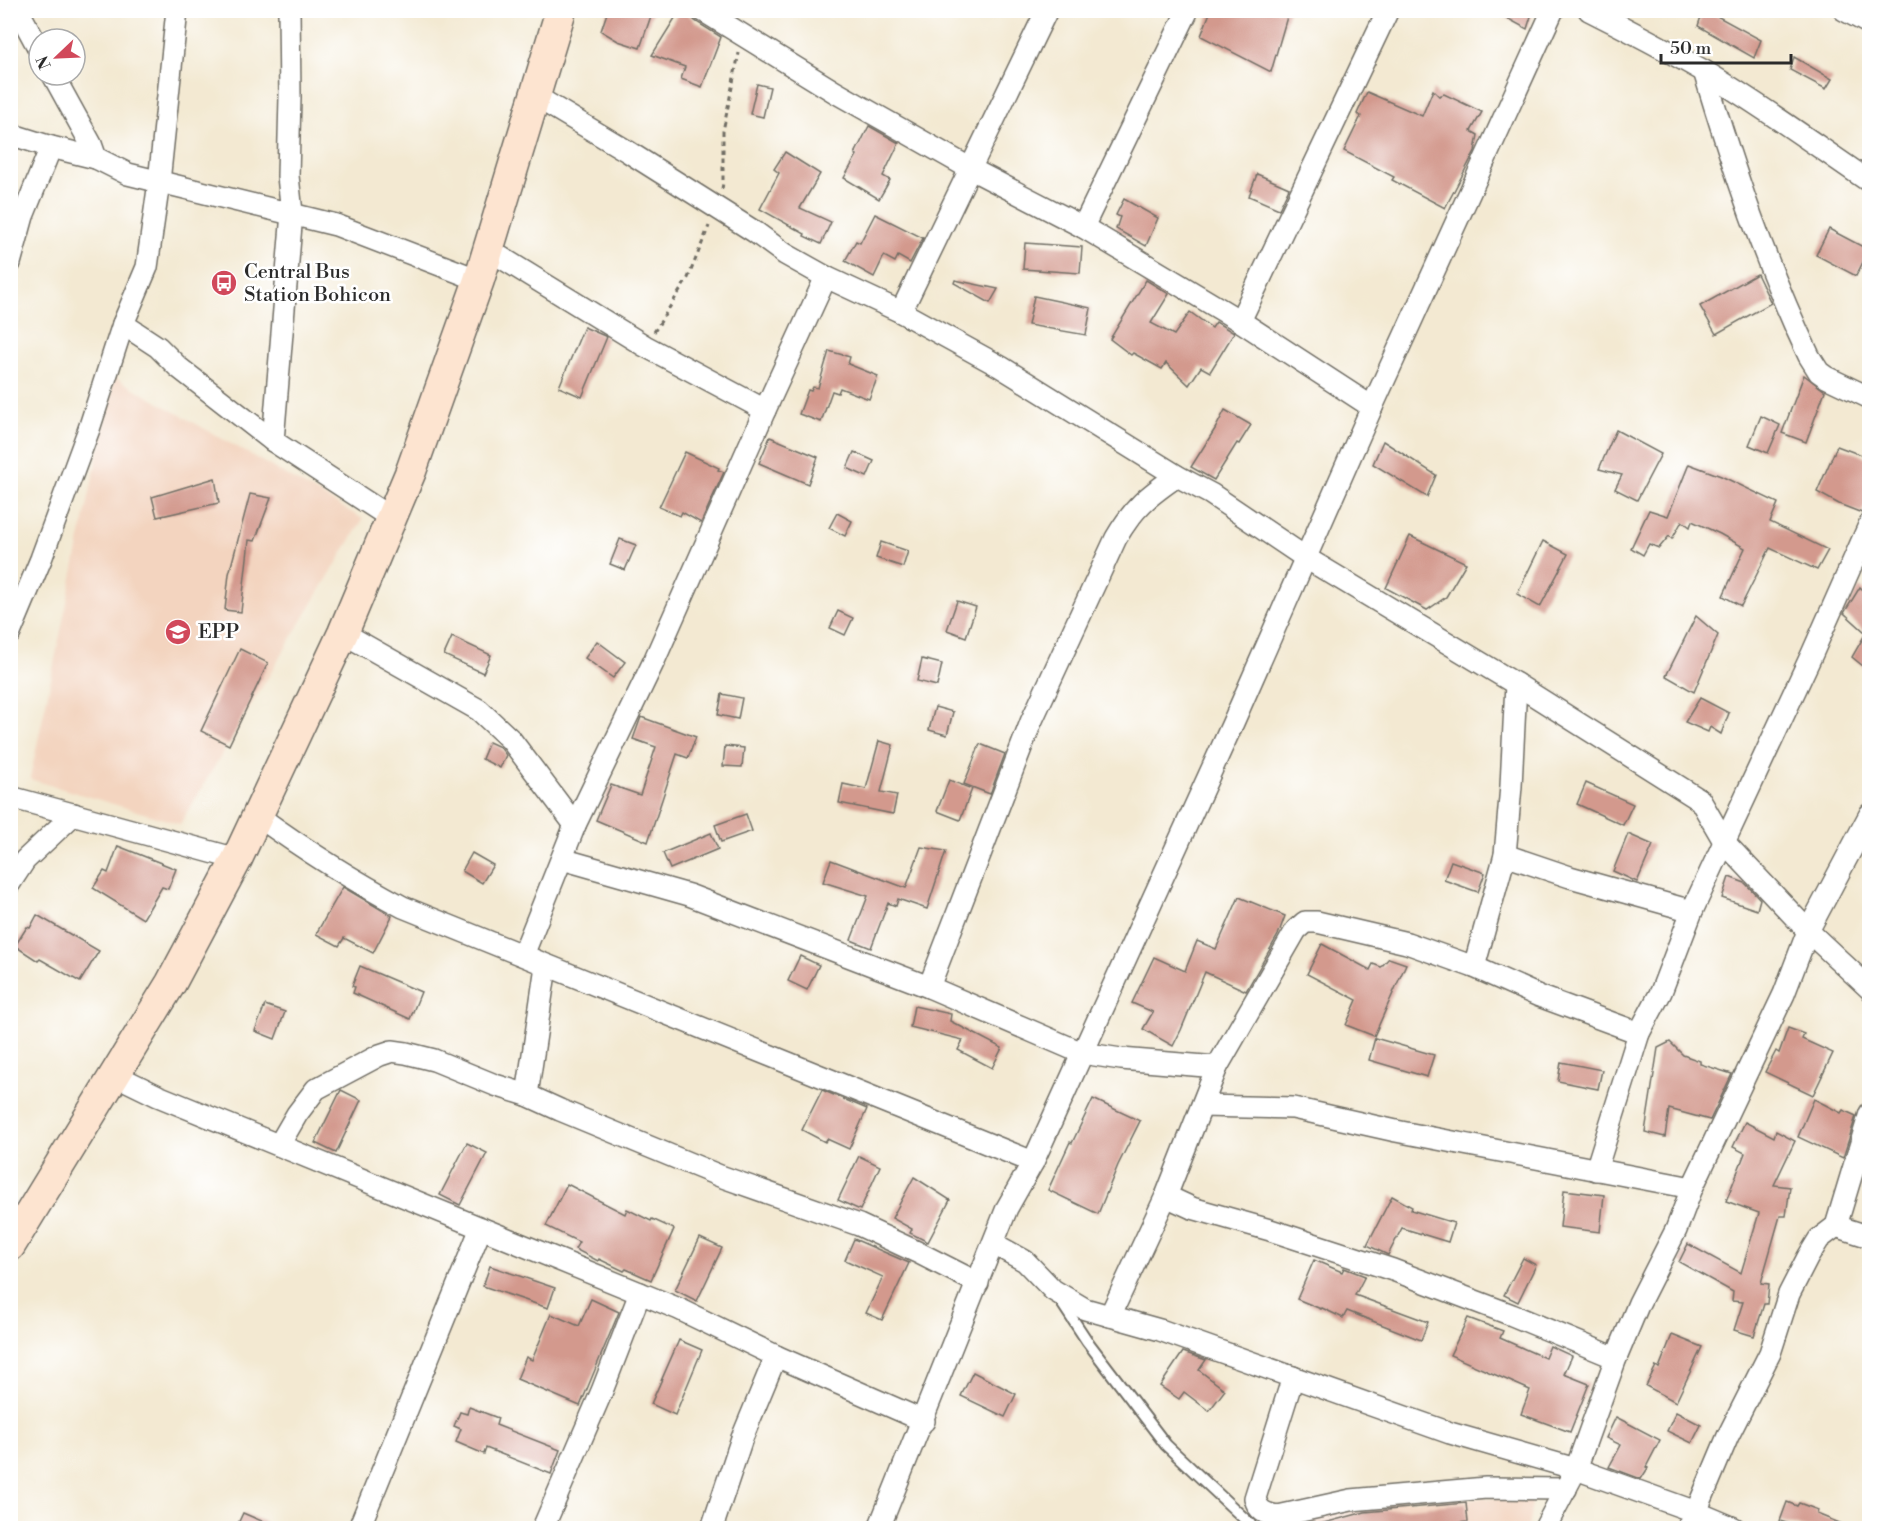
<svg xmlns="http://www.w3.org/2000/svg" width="1880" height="1539" font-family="'Libre Bodoni',serif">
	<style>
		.built { fill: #f3d4bf }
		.building { fill: #d3998d }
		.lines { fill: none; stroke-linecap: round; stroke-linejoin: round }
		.lane-casing { stroke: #716e65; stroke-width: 14 }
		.street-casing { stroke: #716e65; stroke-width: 24 }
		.secondary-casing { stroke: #716e65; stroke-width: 33 }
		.path { stroke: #716e65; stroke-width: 3; stroke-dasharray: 4.5 4.5; stroke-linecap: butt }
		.lane { stroke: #fff; stroke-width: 10 }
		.street { stroke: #fff; stroke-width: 21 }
		.secondary { stroke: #fde4d0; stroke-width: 30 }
		.labels { text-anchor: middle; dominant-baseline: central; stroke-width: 5; stroke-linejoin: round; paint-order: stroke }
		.poi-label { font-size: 20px; fill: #2b2b2b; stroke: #fff; text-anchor: start }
	</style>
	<rect width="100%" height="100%" fill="#fff"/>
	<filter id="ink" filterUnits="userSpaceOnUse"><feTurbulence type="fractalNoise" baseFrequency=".0167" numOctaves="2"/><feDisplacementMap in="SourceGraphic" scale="12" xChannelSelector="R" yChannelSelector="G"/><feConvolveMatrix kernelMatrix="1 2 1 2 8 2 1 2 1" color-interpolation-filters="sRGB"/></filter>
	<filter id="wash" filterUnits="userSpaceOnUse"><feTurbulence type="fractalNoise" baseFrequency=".008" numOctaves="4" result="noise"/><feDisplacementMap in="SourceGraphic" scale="24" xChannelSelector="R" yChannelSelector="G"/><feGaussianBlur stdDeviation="1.35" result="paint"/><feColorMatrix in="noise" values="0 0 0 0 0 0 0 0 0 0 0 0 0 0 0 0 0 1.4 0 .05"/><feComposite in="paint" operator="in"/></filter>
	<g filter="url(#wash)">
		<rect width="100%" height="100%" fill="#f3e9d2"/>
		<g class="built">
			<path d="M114,377L363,519L180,824L30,779Z"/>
			<path d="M1533,1497L1528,1528H1261L1262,1522L1373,1501Z"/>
		</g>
		<g id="blocks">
			<g class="building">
				<path d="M608,10H653L640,48L618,41L601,31Z"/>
				<path d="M680,10H684L695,21L721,37L702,87L681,79L685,67L652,55Z"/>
				<path d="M1211,10H1289L1271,72L1201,36Z"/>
				<path d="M1492,10H1533L1527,29Z"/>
				<path d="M1703,10H1706L1761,40L1754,58L1698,26Z"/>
				<path d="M1794,57L1832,79L1826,89L1790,70Z"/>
				<path d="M757,84L770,87L763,117L750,114Z"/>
				<path d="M1433,90L1439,96L1444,94L1482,112L1471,131L1478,135L1475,151L1445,208L1392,180L1394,177L1344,151L1361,116L1357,114L1367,92L1422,116Z"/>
				<path d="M869,126L899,143L883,176L890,180L879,199L844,178L857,155L855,154Z"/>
				<path d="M785,152L820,174L800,208L831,222L821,244L804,236L805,234L760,209L779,173L774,169Z"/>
				<path d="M1257,174L1289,188L1279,209L1249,196Z"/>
				<path d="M1124,199L1158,218L1146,246L1116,229L1120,217L1116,215Z"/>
				<path d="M875,214L923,238L910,263L898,256L895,262L884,256L874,277L845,261L856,241L860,243Z"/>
				<path d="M1829,229L1869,250L1856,276L1816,255Z"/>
				<path d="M1025,243L1082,247L1080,273L1023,269Z"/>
				<path d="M1757,274L1771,303L1716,334L1700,306Z"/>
				<path d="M955,280L998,289L990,303L954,283Z"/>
				<path d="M1146,280L1169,294L1151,323L1174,335L1190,312L1212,328L1216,322L1234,333L1210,372L1201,367L1189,385L1166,363L1162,369L1133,353L1131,355L1110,339Z"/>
				<path d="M1034,296L1091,308L1086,335L1028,325Z"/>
				<path d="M584,327L607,337L582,397L559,387Z"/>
				<path d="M829,351L850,357L848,364L878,376L869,399L840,388L838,393L832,391L821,422L799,414L808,390L811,391L813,387L818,388Z"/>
				<path d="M1804,375L1825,391L1806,442L1782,433Z"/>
				<path d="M1225,410L1251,425L1239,444L1237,443L1214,480L1191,467L1215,429Z"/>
				<path d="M1761,416L1780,425L1768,453L1749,445Z"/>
				<path d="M1616,430L1661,454L1637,500L1615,489L1622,475L1599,469Z"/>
				<path d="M770,437L818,457L808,484L759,463Z"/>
				<path d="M1383,441L1436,475L1427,497L1373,464Z"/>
				<path d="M1837,446L1869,458V497L1862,513L1839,504L1817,492Z"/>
				<path d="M685,452L719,468L718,470L724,472L701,523L682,512L680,516L659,507Z"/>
				<path d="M854,452L874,461L867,477L847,468Z"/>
				<path d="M1689,464L1721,476L1778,503L1770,522L1828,550L1817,570L1770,548L1741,606L1723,596L1745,548L1720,534L1692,521L1690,527L1682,521L1672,539L1669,536L1659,548L1649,544L1643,555L1631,548L1649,510L1668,516Z"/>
				<path d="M215,478L219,503L157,517L152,497Z"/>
				<path d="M250,494L271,498L255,541L249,540L241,612L225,610L229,574Z"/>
				<path d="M837,513L852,521L845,536L829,528Z"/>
				<path d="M1410,536L1466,563L1446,597L1427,610L1386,588Z"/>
				<path d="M620,539L636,545L625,570L610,564Z"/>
				<path d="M1543,541L1568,554L1540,607L1517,594Z"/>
				<path d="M881,542L908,551L903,567L876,558Z"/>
				<path d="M1860,587L1869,596V671L1852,657L1866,633L1844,613Z"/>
				<path d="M957,601L976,607L966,637L947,630Z"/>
				<path d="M838,611L853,618L845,635L830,628Z"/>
				<path d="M1696,616L1718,635L1694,692L1666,676Z"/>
				<path d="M452,637L491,655L483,673L444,655Z"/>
				<path d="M597,641L625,662L613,678L585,658Z"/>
				<path d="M240,649L268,663L229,745L201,731Z"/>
				<path d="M922,659L942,664L937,686L917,681Z"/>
				<path d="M722,694L742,698L738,719L718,715Z"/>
				<path d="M1700,698L1729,713L1721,734L1710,727L1708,732L1685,722Z"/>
				<path d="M935,707L953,712L947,735L929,730Z"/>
				<path d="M641,717L696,737L688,758L677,754L648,842L596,820L611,785L640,795L656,747L633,739Z"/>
				<path d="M879,741L893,745L881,792L897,795L893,814L839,803L843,784L866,789Z"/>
				<path d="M489,742L500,747L506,755L500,768L482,759Z"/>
				<path d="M980,744L1005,754L990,794L964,784Z"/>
				<path d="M725,746L744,748L742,767L723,766Z"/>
				<path d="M949,780L972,789L960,820L937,811Z"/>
				<path d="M1586,783L1633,804L1623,825L1577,804Z"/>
				<path d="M746,814L752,831L721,842L715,825Z"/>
				<path d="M711,833L718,849L670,869L663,853Z"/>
				<path d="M1628,834L1653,845L1637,882L1613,871Z"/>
				<path d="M118,846L176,869L168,889L162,887L143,919L93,888L104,871L108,873Z"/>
				<path d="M921,847L946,851L927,909L898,899L896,906L888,903L871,948L851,940L868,896L823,882L831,860L906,888Z"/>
				<path d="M472,853L493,865L482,883L462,871Z"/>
				<path d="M1451,861L1485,873L1478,892L1444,880Z"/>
				<path d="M1729,877L1745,883L1760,899L1757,910L1722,898Z"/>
				<path d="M343,887L392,916L373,953L344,938L339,946L316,934Z"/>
				<path d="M1239,897L1285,916L1278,935L1246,991L1205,972L1181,1030L1173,1046L1143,1029L1153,1012L1132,1003L1154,957L1185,971L1197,941L1216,949Z"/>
				<path d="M37,915L99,951L80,982L40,959L38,961L15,946L27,927L30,928Z"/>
				<path d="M1322,944L1370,970L1373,964L1381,967L1389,958L1406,964L1374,1036L1346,1025L1357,1000L1307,974Z"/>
				<path d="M800,956L819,965L807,990L788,981Z"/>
				<path d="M360,966L421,992L410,1019L353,993L355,987L352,986Z"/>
				<path d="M265,1005L285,1012L275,1039L255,1031Z"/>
				<path d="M914,1006L951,1014L950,1021L1002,1048L992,1068L958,1050L963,1040L910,1027Z"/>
				<path d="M1788,1028L1804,1034L1802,1039L1833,1053L1813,1095L1765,1072L1776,1051L1779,1053Z"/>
				<path d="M1375,1038L1434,1055L1427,1077L1369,1060Z"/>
				<path d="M1670,1042L1683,1055L1700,1061V1064L1732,1074L1710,1120L1669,1109L1665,1137L1645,1132L1658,1048Z"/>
				<path d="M1561,1062L1602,1070L1598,1089L1558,1081Z"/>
				<path d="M341,1090L361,1100L336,1153L315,1143Z"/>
				<path d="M822,1090L867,1109L849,1149L827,1139L825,1142L802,1130Z"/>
				<path d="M1093,1099L1140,1121L1118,1165L1098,1214L1048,1190L1070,1142L1072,1143Z"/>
				<path d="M1814,1099L1841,1113L1843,1110L1856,1116L1843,1158L1798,1137Z"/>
				<path d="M1745,1122L1774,1137L1776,1131L1795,1141L1774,1185L1790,1187L1786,1216H1780L1761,1283L1769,1284L1767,1304H1764L1754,1336L1734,1330L1743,1302L1732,1301L1733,1292L1679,1262L1688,1244L1741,1273L1759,1213L1726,1201L1745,1153L1733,1147Z"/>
				<path d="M467,1143L487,1153L460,1205L440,1195Z"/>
				<path d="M859,1156L880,1166L860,1210L838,1200Z"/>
				<path d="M914,1177L950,1200L928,1242L910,1233L912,1229L892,1218Z"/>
				<path d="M567,1184L625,1214L627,1209L651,1221L652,1219L674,1229L651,1280L626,1269L624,1271L599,1259L598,1261L575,1249L579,1242L546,1226Z"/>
				<path d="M1564,1190L1604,1195L1600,1232L1560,1227Z"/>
				<path d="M1392,1196L1412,1207L1411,1210L1454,1223L1448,1242L1402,1228L1388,1255L1367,1245Z"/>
				<path d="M700,1238L722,1248L697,1301L675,1290Z"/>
				<path d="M854,1239L909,1263L882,1320L866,1313L883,1277L845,1260Z"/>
				<path d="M1523,1258L1536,1265L1518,1302L1504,1295Z"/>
				<path d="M1314,1260L1342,1272L1344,1268L1365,1276L1355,1295L1428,1322L1421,1340L1347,1311L1343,1318L1322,1308L1321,1309L1297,1299Z"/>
				<path d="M490,1266L555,1288L548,1308L483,1286Z"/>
				<path d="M591,1299L619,1312L580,1406L517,1379L526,1357L532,1360L551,1314L579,1326Z"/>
				<path d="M1468,1318L1503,1331L1500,1338L1545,1358L1550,1346L1572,1356L1564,1374L1589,1384L1570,1432L1521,1414L1530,1390L1450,1355Z"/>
				<path d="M1672,1335L1702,1347L1676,1402L1646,1386L1656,1366L1659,1368Z"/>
				<path d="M679,1340L702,1350L675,1415L651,1404Z"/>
				<path d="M1183,1352L1206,1360L1199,1370L1225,1390L1209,1411L1184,1392L1179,1399L1160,1386Z"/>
				<path d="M973,1372L1016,1394L1005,1417L961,1396Z"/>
				<path d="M469,1407L498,1418L496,1425L560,1450L551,1474L486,1448L484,1454L456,1442L461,1429L454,1426L460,1412L467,1414Z"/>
				<path d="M1676,1412L1701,1425L1692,1443L1667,1431Z"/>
				<path d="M1616,1417L1660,1440L1646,1467L1648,1468L1641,1479L1609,1467L1621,1445L1606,1438Z"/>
				<path d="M1787,1502L1797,1506L1799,1503L1818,1510L1817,1514L1852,1528H1802L1780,1521Z"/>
				<path d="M1466,1503L1468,1522L1415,1527V1524L1399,1528H1320V1524L1365,1512Z"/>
				<path d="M243,1513L278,1528H236Z"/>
			</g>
		</g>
	</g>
	<g filter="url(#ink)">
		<use href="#blocks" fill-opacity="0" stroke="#716e65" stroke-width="1.5"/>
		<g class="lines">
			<g class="lane-casing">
				<path id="lane" d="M1060,1300L1087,1341L1166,1445L1250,1524"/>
			</g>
			<g class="street-casing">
				<g id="street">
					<path d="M18,10L39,49"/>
					<path d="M702,10L835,92L971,169L1083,227L1240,321L1372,407"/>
					<path d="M1589,10C1627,29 1665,49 1702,70C1760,104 1814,144 1870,182"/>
					<path d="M1844,10L1870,24"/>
					<path d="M1704,71C1733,168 1765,264 1809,356L1819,372L1826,377L1870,398"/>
					<path d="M53,75L91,144L96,158L128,174L336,225L479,280"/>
					<path d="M535,96L627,151L755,232L785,254L826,277L901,312L1001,367L1177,476L1211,494L1306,558L1516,684L1700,800L1725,843L1808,931L1870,989"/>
					<path d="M10,134L51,147L96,158"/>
					<path d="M1083,227L1188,10"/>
					<path d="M489,250L645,346L765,410"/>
					<path d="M10,263L23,216L51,147"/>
					<path d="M901,312L1047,10"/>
					<path d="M1240,321L1388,10"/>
					<path d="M123,324L158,347L178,367L273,441L391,518"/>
					<path d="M273,441L292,213L288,176L290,97L289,10"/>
					<path d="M10,633L41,559L89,429L123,324L147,267L159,182L177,10"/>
					<path d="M343,633L479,710L511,740L575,825"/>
					<path d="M10,797L237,859"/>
					<path d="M258,816C305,850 352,880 403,907L1033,1162"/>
					<path d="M1505,855L1570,877L1692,911"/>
					<path d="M562,859L689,895L929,987L1082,1053L1121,1059L1217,1067"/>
					<path d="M10,883L25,860L74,814"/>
					<path d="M523,955L575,825L654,661L765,410L826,277"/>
					<path d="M1474,967L1505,855L1511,786L1516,684"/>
					<path d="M929,987L1031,722L1116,538C1134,507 1148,496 1177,476"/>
					<path d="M115,1075L158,1096L679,1309L776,1356L924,1421"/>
					<path d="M527,1095L546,966"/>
					<path d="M1202,1106L1293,1108L1396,1131L1692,1188"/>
					<path d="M279,1145L297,1114L316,1089L380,1055L392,1051L406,1053L434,1060L495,1085L527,1095L560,1110L720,1176L859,1225L917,1252L978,1283"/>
					<path d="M1596,1170L1639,1033L1661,992L1692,911L1812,654L1870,523"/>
					<path d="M1166,1196L1192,1208L1270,1230L1393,1270L1512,1315L1616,1358"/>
					<path d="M1836,1226L1870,1237"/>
					<path d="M994,1244L1025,1261L1053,1290L1085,1309L1160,1330L1450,1433L1576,1469L1696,1512L1734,1528"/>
					<path d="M1110,1316L1166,1196L1217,1067L1296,930L1305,922H1317L1407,943L1474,967L1539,996L1639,1033"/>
					<path d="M1293,1377L1255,1498C1258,1511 1265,1514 1278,1516L1351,1500L1486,1488L1566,1489"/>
					<path d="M359,1528L481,1228"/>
					<path d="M543,1528L602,1391L640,1293"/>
					<path d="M712,1528L742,1438L776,1356"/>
					<path d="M879,1528L1007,1208L1033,1162L1232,725L1372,407L1553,10"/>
					<path d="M1545,1528L1576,1469L1616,1358L1639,1303L1676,1230L1692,1188L1784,994L1808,931L1870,814"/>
					<path d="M1687,1528L1696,1512L1728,1436L1770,1353L1789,1294L1808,1257L1819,1239L1836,1226L1870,1113"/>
				</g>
			</g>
			<g class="secondary-casing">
				<path id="secondary" d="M10,1246L171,983L237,859L343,633L411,471L479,280L561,10"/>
			</g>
			<g class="path">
				<path d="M722,189L723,183V131L739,53"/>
				<path d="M654,332L688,278L709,226"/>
			</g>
			<use href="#lane" class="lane"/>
			<use href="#street" class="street"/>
			<use href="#secondary" class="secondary"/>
		</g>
	</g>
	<defs>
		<g id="bus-disc" transform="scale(1.35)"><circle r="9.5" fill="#d1495b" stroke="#fff"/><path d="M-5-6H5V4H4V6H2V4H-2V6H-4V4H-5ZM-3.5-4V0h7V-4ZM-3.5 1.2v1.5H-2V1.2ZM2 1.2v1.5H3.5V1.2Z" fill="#fff"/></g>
		<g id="school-disc" transform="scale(1.35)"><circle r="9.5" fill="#d1495b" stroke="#fff"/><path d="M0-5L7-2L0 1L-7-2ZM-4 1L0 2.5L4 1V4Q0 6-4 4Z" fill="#fff"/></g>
	</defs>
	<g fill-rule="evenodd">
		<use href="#bus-disc" x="224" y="283"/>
		<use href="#school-disc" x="178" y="632"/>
	</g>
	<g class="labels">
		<g class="poi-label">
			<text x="244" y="272">Central Bus<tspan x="244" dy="23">Station Bohicon</tspan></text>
			<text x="198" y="632">EPP</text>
		</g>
	</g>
	<rect width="1880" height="1539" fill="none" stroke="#fff" stroke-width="36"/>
	<g transform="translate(57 57) rotate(247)"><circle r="28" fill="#ffffff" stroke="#aaaaaa" stroke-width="1.5"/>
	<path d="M0-4.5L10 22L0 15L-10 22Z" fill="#d1495b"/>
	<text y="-9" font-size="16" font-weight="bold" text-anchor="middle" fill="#2b2b2b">N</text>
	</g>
	<path d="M1661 54v9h130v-9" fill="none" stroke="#2b2b2b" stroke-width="3"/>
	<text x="1670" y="54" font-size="18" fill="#2b2b2b" stroke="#ffffff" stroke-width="4.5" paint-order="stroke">50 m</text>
</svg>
